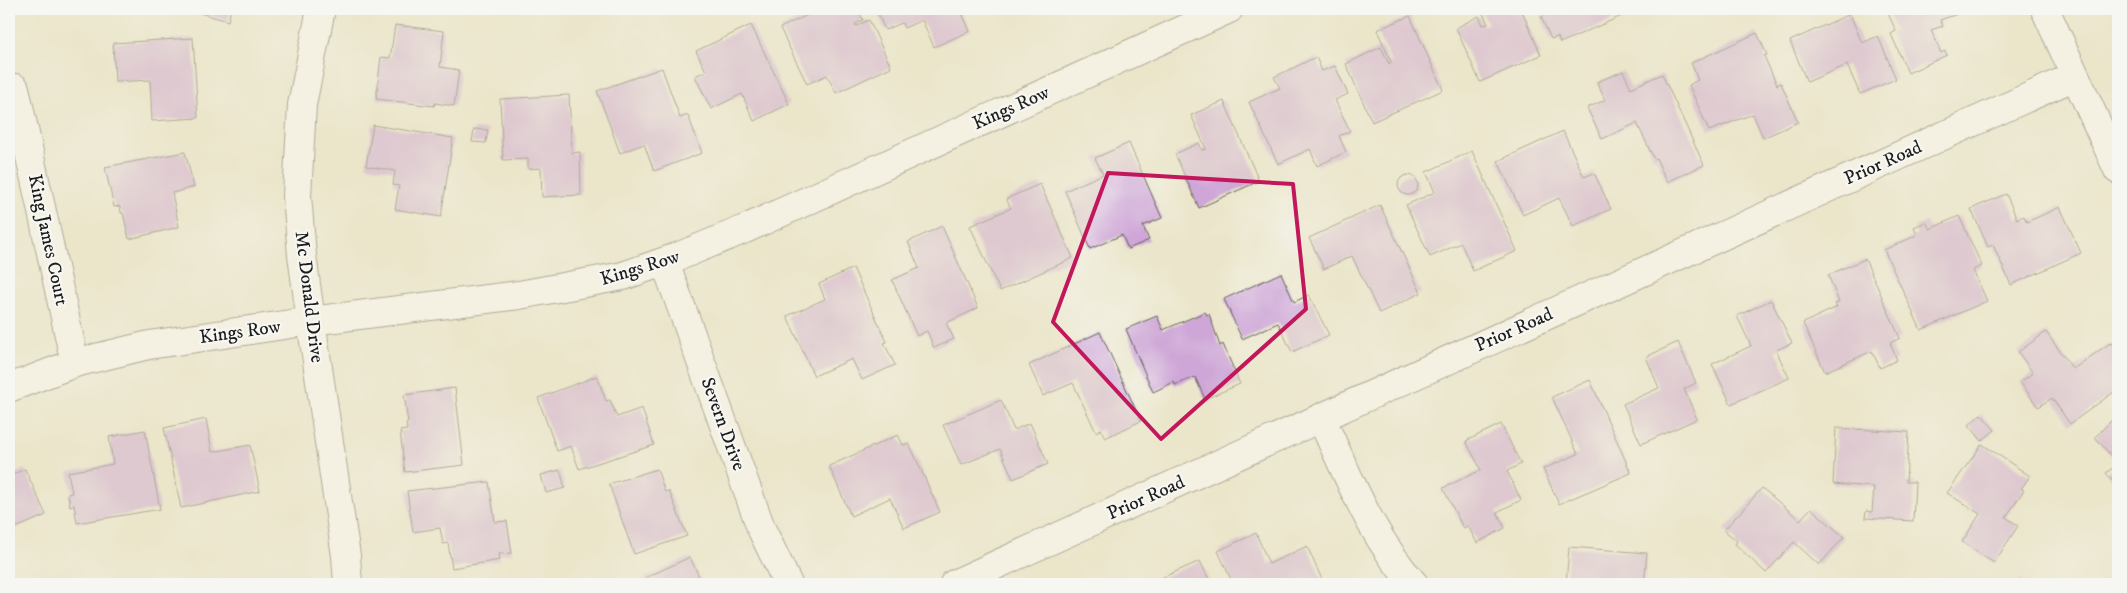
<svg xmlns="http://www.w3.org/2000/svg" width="2127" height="593" font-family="'IM FELL DW Pica',serif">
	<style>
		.building { fill: #cea6d7 }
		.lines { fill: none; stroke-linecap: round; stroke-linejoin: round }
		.minor-casing { stroke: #646359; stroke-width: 30 }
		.major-casing { stroke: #646359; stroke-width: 30 }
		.minor { stroke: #fff; stroke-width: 28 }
		.major { stroke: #fff; stroke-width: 28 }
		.marked { fill: none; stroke: #c2185b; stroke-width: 4; stroke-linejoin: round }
		.labels { text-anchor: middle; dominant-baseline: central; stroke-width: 4.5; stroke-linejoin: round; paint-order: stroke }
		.street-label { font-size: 19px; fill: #1c1c1c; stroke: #f6f6f2 }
	</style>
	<rect width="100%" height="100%" fill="#f6f6f2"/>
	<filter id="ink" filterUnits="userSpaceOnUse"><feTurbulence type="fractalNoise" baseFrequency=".02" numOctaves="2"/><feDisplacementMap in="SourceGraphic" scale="10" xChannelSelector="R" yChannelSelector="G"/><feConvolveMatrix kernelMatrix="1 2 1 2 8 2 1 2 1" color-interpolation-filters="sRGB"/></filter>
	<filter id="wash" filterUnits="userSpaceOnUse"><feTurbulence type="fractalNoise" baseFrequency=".0096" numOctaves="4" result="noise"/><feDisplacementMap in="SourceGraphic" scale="20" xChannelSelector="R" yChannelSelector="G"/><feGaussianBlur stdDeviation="1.12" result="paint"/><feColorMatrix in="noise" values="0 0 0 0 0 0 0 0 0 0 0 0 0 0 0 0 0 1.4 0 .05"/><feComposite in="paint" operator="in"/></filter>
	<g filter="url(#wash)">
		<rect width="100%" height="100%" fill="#ebe6cb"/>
		<g id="blocks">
			<g class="building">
				<path d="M186,9H231L228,21Z"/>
				<path d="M820,9H858L863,20L855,24L856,26L869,20L891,67L836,93L827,75L807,84L780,28Z"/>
				<path d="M876,9H960L970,31L934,47L922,20L904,28L902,23L885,30Z"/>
				<path d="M1481,9H1521L1541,55L1480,82L1456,28L1479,16L1483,25L1488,24Z"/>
				<path d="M1545,9H1632L1633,11L1560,43L1558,37L1551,39L1541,17L1547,14Z"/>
				<path d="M1886,9H1965L1966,11L1940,20L1943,26L1931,30L1941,53L1945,51L1947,55L1908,73L1891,34L1896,31Z"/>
				<path d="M1850,14L1862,43L1878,36L1896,79L1860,94L1847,65L1807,82L1790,41Z"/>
				<path d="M1410,16L1443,90L1372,122L1346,64L1381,47L1389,64L1391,62L1377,30Z"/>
				<path d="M395,25L444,31L440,67L459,70L454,106L435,103L434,106L376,99L381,57L390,58Z"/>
				<path d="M751,25L789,104L754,121L742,94L711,109L695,76L706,71L696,51Z"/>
				<path d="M1757,33L1767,55L1764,56L1777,85L1781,83L1798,122L1763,138L1753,114L1709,131L1689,85L1698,80L1691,63Z"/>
				<path d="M193,38L198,118L152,121L150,80L115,82L113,43Z"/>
				<path d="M1316,57L1322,71L1335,66L1348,94L1335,100L1350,131L1339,136L1346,152L1317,166L1310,149L1278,164L1249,102L1280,88L1274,77Z"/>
				<path d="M662,68L680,118L688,115L702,153L654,171L644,144L620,153L597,91Z"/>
				<path d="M1623,71L1631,88L1662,74L1704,165L1667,182L1656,158L1654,159L1637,123L1602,139L1587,108L1605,100L1597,82Z"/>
				<path d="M569,95L572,153L580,152L581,195L542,197L541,168L528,169V159L503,160L500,99Z"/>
				<path d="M1224,101L1259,181L1199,208L1175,154L1199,143L1202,150L1206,149L1191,115Z"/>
				<path d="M373,125L453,138L441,217L395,209L399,186L393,185L395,171L366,166Z"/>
				<path d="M474,129L488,130L486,143L472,142Z"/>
				<path d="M1563,131L1584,177L1594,173L1611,209L1573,226L1559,198L1523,215L1498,161Z"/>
				<path d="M1129,143L1162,218L1143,226L1149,240L1128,249L1122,235L1090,249L1065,191L1103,174L1095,158Z"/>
				<path d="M1472,151L1517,251L1473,271L1461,243L1430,257L1406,205L1435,192L1426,172Z"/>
				<path d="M185,152L194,187L172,193L179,227L129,239L123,213H121L120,206L114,207L105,167Z"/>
				<circle cx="1408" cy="185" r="10"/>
				<path d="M1040,184L1073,258L1000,291L970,226L1011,208L1006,199Z"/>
				<path d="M2006,194L2017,219L2024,216L2027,222L2060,207L2081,253L2011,285L1993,245L1988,247L1971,209Z"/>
				<path d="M1380,205L1421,293L1379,313L1352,256L1324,269L1309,238Z"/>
				<path d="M1959,216L1982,266L1973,270L1987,301L1921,330L1884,250L1917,235L1914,227L1926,222L1930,229Z"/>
				<path d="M942,226L978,308L946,323L954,339L934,348L927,331L917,336L892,280L919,268L908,242Z"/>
				<path d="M1865,259L1900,338L1890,343L1897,360L1880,368L1872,351L1825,372L1803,323L1837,307L1835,304L1839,302L1828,275Z"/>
				<path d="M853,268L887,342L884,343L895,365L862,380L852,359L814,376L787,316L825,299L819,284Z"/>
				<path d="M1281,273L1294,302L1309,295L1329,335L1292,352L1278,323L1242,339L1224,299Z"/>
				<path d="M1771,300L1792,343L1776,350L1789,378L1731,404L1712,364L1751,346L1737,316Z"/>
				<path d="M1205,312L1207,315L1209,314L1220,346L1223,344L1240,384L1205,399L1195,377L1175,385L1174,382L1153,392L1126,329L1157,316L1163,330Z"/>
				<path d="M1100,332L1141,421L1105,438L1101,429L1096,432L1073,383L1043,396L1029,365Z"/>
				<path d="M2046,332L2073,369L2110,343L2111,345L2118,339V389L2070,424L2052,398L2038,407L2020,382L2033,373L2018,352Z"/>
				<path d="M1678,342L1696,383L1684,389L1697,419L1641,444L1623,404L1659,388L1646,357Z"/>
				<path d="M597,376L606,401L610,400L617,417L642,408L654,445L579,469L571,446L557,451L538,398Z"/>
				<path d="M1590,380L1631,473L1559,504L1543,469L1578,454L1552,397Z"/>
				<path d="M455,388L464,465L405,472L400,431L407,430L406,423H408L404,395Z"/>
				<path d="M1001,400L1014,430L1030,423L1048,464L1013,479L1000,449L961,465L943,425Z"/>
				<path d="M1981,414L1995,430L1982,441L1969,425Z"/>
				<path d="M2118,414V487L2106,473L2118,464L2095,437Z"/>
				<path d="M206,419L212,452L250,445L260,491L181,508L164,428Z"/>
				<path d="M1501,424L1521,464L1507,471L1521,500L1497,512L1505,528L1477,543L1468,526L1463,528L1443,488L1481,470L1466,441Z"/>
				<path d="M1836,428L1909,432L1906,482H1915L1913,521L1865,518L1866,511L1872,512L1874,487L1833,484Z"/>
				<path d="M145,430L160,509L77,523L74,505L70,506L68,494L72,493L68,472L113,464L109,437Z"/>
				<path d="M898,435L903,445L909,443L940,512L904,528L890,498L851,516L829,466Z"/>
				<path d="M1982,444L2030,476L2021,489L2024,490L2006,517L2018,526L1994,563L1962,542L1980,514L1947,493Z"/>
				<path d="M25,469L46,515L9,531V476Z"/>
				<path d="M657,469L665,492L669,491L687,536L634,554L609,484Z"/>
				<path d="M560,470L565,488L546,493L541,475Z"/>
				<path d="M489,482L495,522L507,521L512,553L499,554L500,560L452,568L448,543L443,544L440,528L413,532L407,491Z"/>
				<path d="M1762,488L1800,520L1811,508L1844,537L1819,565L1794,542L1766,573L1735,544L1737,541L1724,530Z"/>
				<path d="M1256,533L1269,564L1307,546L1324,584H1233L1218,551Z"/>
				<path d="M1569,547L1647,553L1644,584H1566Z"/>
				<path d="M690,557L702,583L705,581L707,584H648L645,578Z"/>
				<path d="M1200,561L1211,584H1162L1159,579Z"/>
				<path d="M2019,580L2030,584H2017Z"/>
			</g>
		</g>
	</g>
	<g filter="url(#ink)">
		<use href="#blocks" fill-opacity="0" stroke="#646359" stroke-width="1"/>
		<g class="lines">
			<g class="minor-casing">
				<g id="minor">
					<path d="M321,9L302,105L297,196L302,255L311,321L346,556L348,584"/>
					<path d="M2045,9L2118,170"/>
					<path d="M15,88L75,363"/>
					<path d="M665,262L761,528L788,584"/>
					<path d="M1321,418C1348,475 1371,537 1414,584"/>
					<path d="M954,584L2075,76"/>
				</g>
			</g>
			<g class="major-casing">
				<path id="major" d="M9,388L75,363L149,345L311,321L519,295L623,276L677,257L745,229L1229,9"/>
			</g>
			<use href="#minor" class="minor"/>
			<use href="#major" class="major"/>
		</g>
	</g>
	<path d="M0 0H2127V593H0ZM1108,173L1293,184L1306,309L1161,439L1053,322Z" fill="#ebe6cb" fill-opacity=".55" fill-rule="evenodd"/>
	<path class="marked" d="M1108,173L1293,184L1306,309L1161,439L1053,322Z"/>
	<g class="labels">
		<g class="street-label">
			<text transform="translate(1011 108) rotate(-24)">Kings Row</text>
			<text transform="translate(1883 163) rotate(-24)">Prior Road</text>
			<text transform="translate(48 240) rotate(78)">King James Court</text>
			<text transform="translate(640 268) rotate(-17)">Kings Row</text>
			<text transform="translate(309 297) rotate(83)">Mc Donald Drive</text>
			<text transform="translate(1514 330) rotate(-24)">Prior Road</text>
			<text transform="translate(240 332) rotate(-8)">Kings Row</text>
			<text transform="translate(723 424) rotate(70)">Severn Drive</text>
			<text transform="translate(1146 498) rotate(-24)">Prior Road</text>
		</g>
	</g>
	<rect width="2127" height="593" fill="none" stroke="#f6f6f2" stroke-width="30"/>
</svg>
